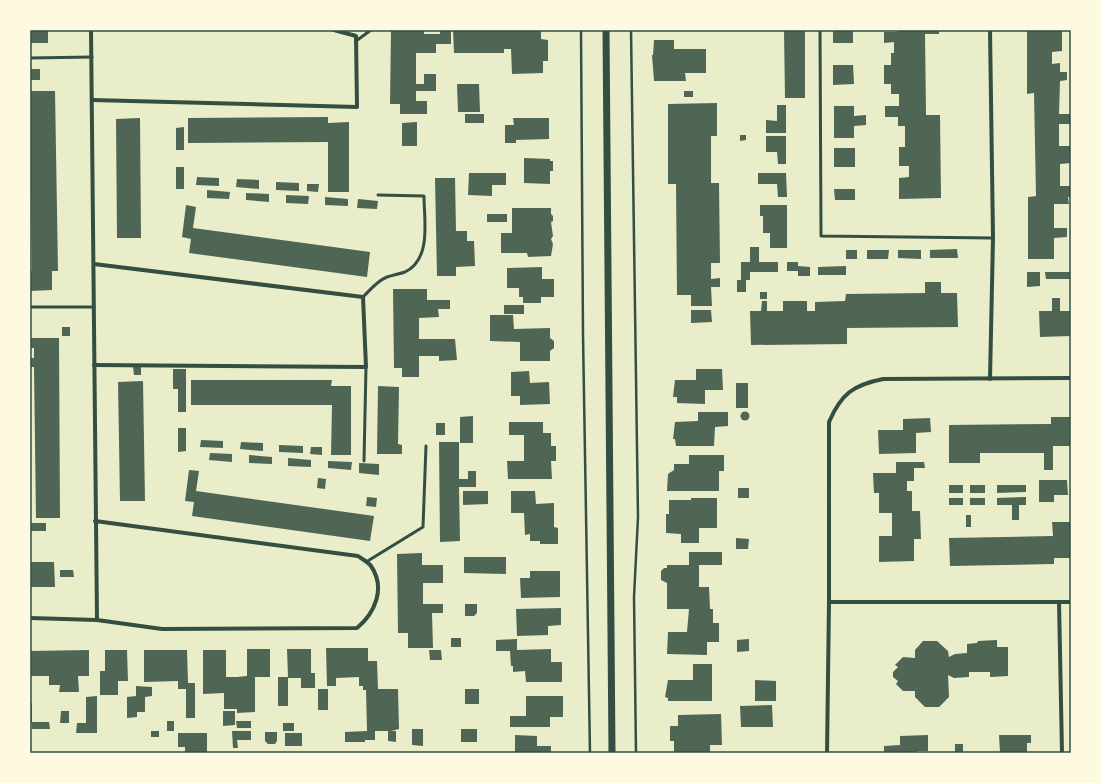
<svg xmlns="http://www.w3.org/2000/svg" width="1101" height="783" font-family="Commissioner,sans-serif">
	<style>
		.building { fill: #4f6655 }
		.lines { fill: none; stroke-linecap: round; stroke-linejoin: round }
		.path { stroke: #344e41; stroke-width: 2.5 }
		.service { stroke: #344e41; stroke-width: 3 }
		.minor { stroke: #344e41; stroke-width: 4 }
		.tertiary { stroke: #344e41; stroke-width: 7 }
		.neatline { fill: none; stroke: #344e41; stroke-width: 1.5 }
	</style>
	<rect width="100%" height="100%" fill="#e9edc9"/>
	<g class="building">
		<rect x="30" y="30" width="18" height="13"/>
		<path d="M391,30H424V34H440V30H451V44H436V53H416V84H424V74H436V91H416V101H427V114H400V104H390Z"/>
		<path d="M453,30H541V39L548,40V61H543V73L512,74L511,49H504V53H454Z"/>
		<path d="M784,30H805V98H785Z"/>
		<rect x="833" y="30" width="20" height="13"/>
		<path d="M897,30H939V34H925L926,115H940L941,198L899,199V178L909,177V166H899V147H905V126H898V117H885V106H899V94H891V84H884V65H891V53H894V42L884,43V32H897Z"/>
		<path d="M1027,30H1062V51L1052,52V64L1060,63V72H1067V80L1060,81L1059,114H1071V124H1059V146H1071V163L1060,164V186H1071V197H1068L1069,204H1054V228H1067V237L1054,238V259H1028V197L1036,196L1034,93L1027,94Z"/>
		<path d="M654,40H674V49H706V73H685L686,81H654L652,55H653Z"/>
		<path d="M833,65H853L854,84L833,85Z"/>
		<rect x="30" y="69" width="10" height="11"/>
		<path d="M457,84H479L480,112H458Z"/>
		<path d="M30,91H55L58,271H52V290L30,291V271H32Z"/>
		<rect x="684" y="91" width="9" height="6"/>
		<path d="M717,103V136H711V183H719L720,263H711V279L720,278V287H711L712,306H691V295H677L676,184H668V104Z"/>
		<path d="M777,105H786V133H766V120L777,121Z"/>
		<path d="M834,106H854V116L866,115V125L854,126V138H834Z"/>
		<rect x="465" y="114" width="19" height="9"/>
		<path d="M328,117V123L349,122V192H328V142L188,143V118Z"/>
		<path d="M140,118L141,238H117L116,119Z"/>
		<path d="M513,118H549V139L516,140V143H505V125H514Z"/>
		<path d="M417,122V146H402V123Z"/>
		<path d="M184,127V150H176V128Z"/>
		<path d="M740,135H746V140L740,141Z"/>
		<path d="M766,136H786V164H778L777,152H766Z"/>
		<rect x="834" y="148" width="21" height="19"/>
		<path d="M524,158L550,159V161H553V171H550V184L524,183Z"/>
		<rect x="176" y="167" width="8" height="22"/>
		<path d="M469,173H506V185H492V196L468,195Z"/>
		<path d="M758,173H786L787,197H778L777,184H758Z"/>
		<path d="M197,177L219,178V186L196,185Z"/>
		<path d="M435,178H455L456,231H467V241H474L475,266L456,267V276H437Z"/>
		<path d="M237,179L259,180V189L236,187Z"/>
		<path d="M276,182L299,183V191L276,190Z"/>
		<path d="M307,184H319L318,192L307,191Z"/>
		<path d="M834,189H855V200H835Z"/>
		<path d="M207,190L230,192L229,199L207,198Z"/>
		<path d="M246,193L269,194V202L246,200Z"/>
		<path d="M286,195L309,196L308,204L286,203Z"/>
		<path d="M325,197L348,199V206L325,205Z"/>
		<path d="M358,199L378,201L377,209L357,208Z"/>
		<path d="M186,205L196,207L193,228L370,252L367,277L189,253L191,239L182,237Z"/>
		<path d="M760,205H787V248H770V233H763V216H760Z"/>
		<path d="M512,208H551V214L553,216V221L551,222L553,236L551,239L553,244L551,256L528,257L527,253H501V233H512Z"/>
		<rect x="487" y="214" width="20" height="8"/>
		<path d="M750,247H759V262H778V272H750V280H746V292H737V280H741V262H750Z"/>
		<path d="M957,249L958,258H930V250Z"/>
		<rect x="846" y="250" width="11" height="9"/>
		<path d="M867,250H889L888,259H867Z"/>
		<path d="M898,250H921V259L898,258Z"/>
		<path d="M787,262H798V266L810,267V276H798V271H787Z"/>
		<path d="M846,266V275H818V267Z"/>
		<path d="M542,267V279H554V297H541V303H523V297H519V288H507V268Z"/>
		<path d="M1027,272H1040V286L1027,287Z"/>
		<path d="M1045,272H1071V279H1046Z"/>
		<path d="M925,282H941V293H957L958,327L847,328V344L751,345L750,311H761L762,301H767V311H783V301H807V311H815V302L845,301L846,294L925,293Z"/>
		<path d="M393,289H427V300H450V309H438L439,317L419,318V339H455L457,360L439,361V356H419V377H402V368H394Z"/>
		<rect x="760" y="292" width="7" height="7"/>
		<path d="M1052,298H1060V311H1071V336L1040,337L1039,311H1052Z"/>
		<rect x="504" y="305" width="20" height="9"/>
		<path d="M691,310H711L712,322L691,323Z"/>
		<path d="M490,315H513L514,329L550,328V338L554,341V348L550,351V361H520V342L490,341Z"/>
		<rect x="62" y="327" width="8" height="9"/>
		<path d="M30,338H59L60,518H36L34,367H30V358H34V348H30Z"/>
		<path d="M133,367H141V375H134Z"/>
		<path d="M173,369H186V412H178V389H173Z"/>
		<path d="M696,369H722L723,390H705V404L677,403V397H673L675,380H696Z"/>
		<path d="M529,371L530,383L549,382L550,404L520,405V396H511V372Z"/>
		<path d="M191,380H332L331,386H351V455H331L332,405H191Z"/>
		<path d="M143,381L145,501H120L118,382Z"/>
		<rect x="736" y="383" width="12" height="25"/>
		<path d="M378,386L399,387L398,444L402,445V454H377Z"/>
		<circle cx="745" cy="416" r="4.5"/>
		<path d="M698,412H728V426L715,427L714,446H676L675,439H673L675,422L698,421Z"/>
		<path d="M473,416V443H460V417Z"/>
		<path d="M1051,417H1071V446H1053V470H1044V453H980V463H949V425L1051,424Z"/>
		<path d="M930,418L931,432L916,433V453L879,454L878,430H903V419Z"/>
		<path d="M509,422H543V433H551V446H556V461H551L552,479H508L507,461H524V435H509Z"/>
		<rect x="436" y="423" width="9" height="12"/>
		<path d="M178,428H186V451L178,452Z"/>
		<path d="M201,440L223,441V448L200,447Z"/>
		<path d="M241,442L263,443V451L240,449Z"/>
		<path d="M439,442H459V479H468V471H476V487H459L460,541L440,542Z"/>
		<path d="M279,445L303,446V453L279,452Z"/>
		<path d="M311,447H322V455L310,454Z"/>
		<path d="M210,453L232,454V462L209,460Z"/>
		<path d="M249,455L272,457V464L249,463Z"/>
		<path d="M689,455H724V471H719V491H667L668,474L674,470V464H689Z"/>
		<path d="M288,458L311,460V467L288,466Z"/>
		<path d="M328,461L352,462L351,470L328,468Z"/>
		<path d="M896,462H924L925,468H914V481H907V491H912V511H920L921,539H914V561L879,562V536H892V513H879V493H874L873,473H896Z"/>
		<path d="M359,463L379,464V475L359,473Z"/>
		<path d="M189,470L199,471L196,491L374,516L370,541L192,516L194,502L185,501Z"/>
		<path d="M318,478L326,479L325,489L317,488Z"/>
		<path d="M1039,480H1067L1068,495H1054V502H1039Z"/>
		<rect x="949" y="485" width="14" height="8"/>
		<rect x="970" y="485" width="15" height="8"/>
		<path d="M997,485H1026V492L997,493Z"/>
		<rect x="738" y="488" width="11" height="10"/>
		<path d="M463,491H488V504L463,505Z"/>
		<path d="M511,491H535L536,504L554,503V527L558,528V544H540V541H530V534L525,535L524,513H511Z"/>
		<path d="M367,497L377,498L376,507L366,506Z"/>
		<path d="M1026,497V505H1019V520H1012V505H997V498Z"/>
		<path d="M691,498H717V528H699V543H681V534L666,533V514H669V500H691Z"/>
		<rect x="949" y="498" width="14" height="7"/>
		<rect x="970" y="498" width="15" height="7"/>
		<rect x="966" y="515" width="5" height="12"/>
		<path d="M1052,522H1071V558H1054V564L950,566L949,538L1053,536Z"/>
		<rect x="30" y="523" width="16" height="8"/>
		<path d="M736,538L749,539L748,549H736Z"/>
		<path d="M689,552H722V565H699V587H709L710,609H713V623H719V642H707V655L667,654L668,632H687L689,609H667V583L661,580V571L664,568H667V565H689Z"/>
		<path d="M422,553V565H443V583H423V604H443V613H432L433,648H408V633H398L397,554Z"/>
		<path d="M464,557H506V574L464,573Z"/>
		<path d="M30,562H54L55,587H30Z"/>
		<path d="M60,570H73L74,577H60Z"/>
		<path d="M530,571H560V597L521,598L520,578H530Z"/>
		<path d="M465,604H477V613L474,616H465Z"/>
		<path d="M561,608V625L548,626V635L517,636L516,609Z"/>
		<rect x="451" y="638" width="10" height="9"/>
		<path d="M517,639V650L551,649V662H562V682H526L525,671L513,672V666H511L510,651H496V640Z"/>
		<path d="M749,639V651L737,652V640Z"/>
		<path d="M997,640V647H1008V676L990,677V672H969V677L954,678L948,675L949,697L939,707H925L915,697V691H903L896,684L898,681L893,677V672L898,667L895,665L903,657L915,658V650L923,641H937L948,651L949,657L955,654L967,653V644L977,643L978,641Z"/>
		<path d="M326,648H368V661H377L378,689H398L399,729L391,731H396V742L388,741V731H375V740H365V742H345V732L367,731L366,690H363V686H359V677L336,678V686H327Z"/>
		<path d="M247,649H270V677H255V712L237,713V709H224V693L203,694V650H226V677H237L247,676Z"/>
		<path d="M287,649H311V673H315V688H301V678H288V706H278V677H288Z"/>
		<path d="M89,650V676H78L79,692H59L60,685H49V676H30V651Z"/>
		<path d="M105,650H127L128,681H118V695H100V671H105Z"/>
		<path d="M144,650H187L188,683H195V718H186V689H178V681L144,682Z"/>
		<path d="M429,650H441L442,660H430Z"/>
		<path d="M693,664H712V701H668V698L665,697L668,680H693Z"/>
		<path d="M755,680L776,681V701H755Z"/>
		<path d="M136,686L152,687V696L145,697V712H137V717L127,718V697L136,696Z"/>
		<rect x="318" y="689" width="10" height="21"/>
		<rect x="465" y="689" width="14" height="15"/>
		<path d="M97,696V733H76L77,723H86V697Z"/>
		<path d="M526,696H563V717H550V727H510V716H526Z"/>
		<path d="M30,703H32V722H49L50,729H32V723H30Z"/>
		<path d="M772,705L773,727H741L740,706Z"/>
		<path d="M61,711H69V723H60Z"/>
		<path d="M223,711H235V725L223,726Z"/>
		<path d="M721,714L722,745H710V753H674V741H670V726H678V715Z"/>
		<rect x="167" y="721" width="7" height="10"/>
		<path d="M236,721H251V728H237Z"/>
		<rect x="283" y="723" width="11" height="8"/>
		<path d="M412,729H423V746L412,745Z"/>
		<rect x="461" y="729" width="16" height="13"/>
		<rect x="151" y="731" width="8" height="6"/>
		<path d="M232,731H251V740H237L238,748H233Z"/>
		<path d="M265,732H277V741L275,744H268L265,741Z"/>
		<path d="M178,733H207V753H185V747H178Z"/>
		<rect x="285" y="733" width="17" height="13"/>
		<path d="M515,735L537,736V746H551V753H515Z"/>
		<path d="M928,735V751H917V753H884V746L900,745V736Z"/>
		<path d="M999,735H1031V743H1027V753H1000Z"/>
		<rect x="955" y="744" width="8" height="9"/>
	</g>
	<g class="lines">
		<g class="path">
			<path d="M581,30L583,335L590,753"/>
			<path d="M631,30L638,517L634,597L636,753"/>
		</g>
		<g class="service">
			<path d="M820,30L821,236L993,238"/>
			<path d="M356,41L371,30"/>
			<path d="M30,58L92,57"/>
			<path d="M363,297C371,289 377,281 387,277C393,275 399,274 405,272C432,259 424,220 424,196L378,195"/>
			<path d="M30,307H94"/>
			<path d="M364,461L366,367"/>
			<path d="M366,562L423,527L426,446"/>
		</g>
		<g class="minor">
			<path d="M91,30L97,620"/>
			<path d="M92,100L357,107L356,36L334,30"/>
			<path d="M94,264L363,297L366,367L94,365"/>
			<path d="M990,379L993,238L990,30"/>
			<path d="M829,602H1071"/>
			<path d="M1059,602L1062,753"/>
			<path d="M30,618L97,620L162,629L357,628C375,613 386,588 371,566C368,562 362,559 358,556L95,521"/>
			<path d="M827,753L829,602V422C841,394 853,385 883,379L1071,378"/>
		</g>
		<path class="tertiary" d="M606,30L612,753"/>
	</g>
	<rect width="1101" height="783" fill="none" stroke="#fefae0" stroke-width="62"/>
	<rect x="31" y="31" width="1039" height="721" class="neatline"/>
</svg>
